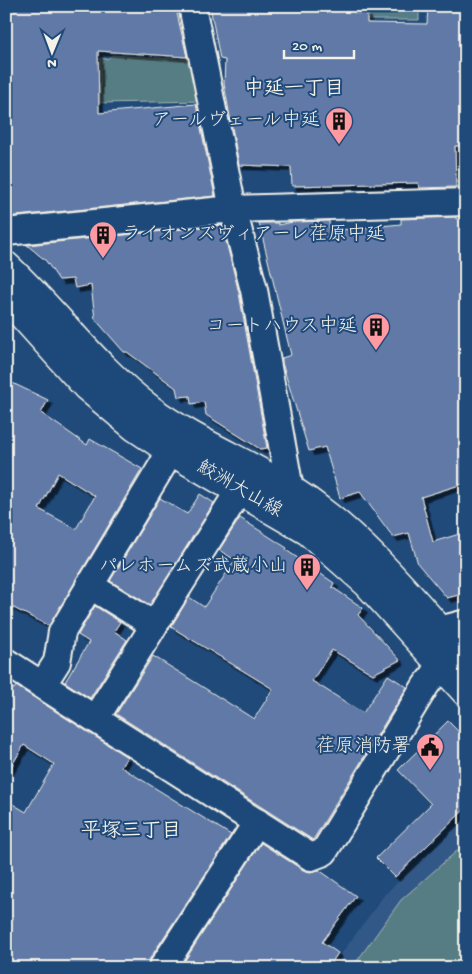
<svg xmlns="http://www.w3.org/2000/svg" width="472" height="974" font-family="'Gochi Hand','Klee One',sans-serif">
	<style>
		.built { fill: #335887 }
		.green { fill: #577d83; stroke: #a6b7b6 }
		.building { fill: #6179a6; stroke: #f4f1e8; fill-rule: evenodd; filter: url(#shadow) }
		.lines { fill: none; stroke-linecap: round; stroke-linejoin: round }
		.street-casing { stroke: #f4f1e8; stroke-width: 30 }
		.secondary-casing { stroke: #f4f1e8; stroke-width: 31 }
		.street { stroke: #1f4a7a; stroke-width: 26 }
		.secondary { stroke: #1f4a7a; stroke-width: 28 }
		.labels { text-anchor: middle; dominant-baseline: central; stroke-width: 4; stroke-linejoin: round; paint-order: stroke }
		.poi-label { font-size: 19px; fill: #f4f1e8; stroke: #1f4a7a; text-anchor: end }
		.street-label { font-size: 19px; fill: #f4f1e8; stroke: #1f4a7a }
		.neighbourhood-label { font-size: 20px; font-weight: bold; fill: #f4f1e8; stroke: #1f4a7a }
	</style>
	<defs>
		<filter id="shadow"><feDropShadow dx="4.5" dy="4.5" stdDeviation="0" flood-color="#0009"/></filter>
	</defs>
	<rect width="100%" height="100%" fill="#1f4a7a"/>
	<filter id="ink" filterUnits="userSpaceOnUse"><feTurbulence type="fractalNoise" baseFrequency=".02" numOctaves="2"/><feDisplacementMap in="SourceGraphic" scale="10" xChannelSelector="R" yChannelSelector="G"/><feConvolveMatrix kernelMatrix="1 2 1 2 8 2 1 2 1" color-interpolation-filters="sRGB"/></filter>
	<g filter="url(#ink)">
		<path class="built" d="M466,819V968H331L385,894Z"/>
		<g class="green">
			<path d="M362,6H419V20H369L368,10L362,8Z"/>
			<path d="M112,55L195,60L206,101L100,103V58L107,59Z"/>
			<path d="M466,843V968H352L401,900Z"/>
		</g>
		<g class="building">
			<path d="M9,6H140L176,9L187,57L98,51L99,113L196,104L215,196L6,217V67Z"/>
			<path d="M210,6H355V13H367V23L427,24L428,6H466V146H455L456,187L419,188L418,183L292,186L291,167L239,165L224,84L225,60L220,59Z"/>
			<path d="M456,217V219H466V483L421,497L433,542L466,532V593L447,598L418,564L409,533L393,537L360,492L340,498L325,447L309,451L282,363V358L291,355L259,223H278V225L293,222L329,221L330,231L401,224V219Z"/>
			<path d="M222,225L239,293L267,448L260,449L206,415L204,402L191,404L190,396L178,397L176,388L127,352H124L95,319L91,285L75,288L73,279L59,280L46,261L27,245Z"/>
			<path d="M6,380L48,400L41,413L87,445L90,439L142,469L49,626L6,604ZM58,473L95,496L76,529L39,509Z"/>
			<path d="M200,494L214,503L150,605L110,581L160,498L187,514Z"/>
			<path d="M240,518L287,548L286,550L334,583L332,587L363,608L358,615L400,660L373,674L332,650L312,681L363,713L388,675L407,687L313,840L116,714L153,656L254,719L273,689L171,627L189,597L204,607L235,560L219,550Z"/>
			<path d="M95,606L120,622L114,631L127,640L90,698L65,682L89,642L78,635Z"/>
			<path d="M6,685L14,689L16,686L127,757L121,767L231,835L149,960L147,968H6V800L26,812L54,764L24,745L6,775Z"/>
			<path d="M448,721L466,739V808L395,877L376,858L431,804L398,770Z"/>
			<path d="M261,843L303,870L310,872L319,870L356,896L322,942L338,953L328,968H180Z"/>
		</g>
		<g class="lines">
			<g class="street-casing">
				<g id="street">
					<path d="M192,6L233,209L254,290L290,489V508"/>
					<path d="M6,232L233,209L466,202"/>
					<path d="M89,585L154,625"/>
					<path d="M422,638L439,630L466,623"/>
					<path d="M6,662L311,857L324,852L426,685L442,665"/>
					<path d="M43,684L57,662L62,632L171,451"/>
					<path d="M95,719L239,491"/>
					<path d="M162,968L257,822"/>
				</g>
			</g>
			<g class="secondary-casing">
				<g id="secondary">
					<path d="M6,266C56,312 96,369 151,410C203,448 266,469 317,508C374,550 418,607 466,659"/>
					<path d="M6,297L86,386L135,427L171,451L308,531L368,584L466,692"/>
				</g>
			</g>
			<use href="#street" class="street"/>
			<use href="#secondary" class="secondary"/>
		</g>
	</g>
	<defs>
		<g id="building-pin" transform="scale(1.4375)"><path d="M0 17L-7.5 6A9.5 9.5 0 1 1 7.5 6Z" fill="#ff9aa2" stroke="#1f4a7a"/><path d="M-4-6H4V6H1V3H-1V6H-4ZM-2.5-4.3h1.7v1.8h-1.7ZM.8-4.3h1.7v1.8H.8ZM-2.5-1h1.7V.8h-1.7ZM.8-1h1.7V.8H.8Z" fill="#111"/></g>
		<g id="civic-pin" transform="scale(1.4375)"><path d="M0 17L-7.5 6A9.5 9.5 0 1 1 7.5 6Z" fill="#ff9aa2" stroke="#1f4a7a"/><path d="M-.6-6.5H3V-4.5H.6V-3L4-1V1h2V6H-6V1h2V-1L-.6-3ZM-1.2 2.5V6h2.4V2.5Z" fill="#111"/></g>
	</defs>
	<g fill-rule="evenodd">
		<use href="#building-pin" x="339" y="121"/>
		<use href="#building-pin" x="103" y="235"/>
		<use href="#building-pin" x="376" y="327"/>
		<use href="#building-pin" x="307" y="567"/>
		<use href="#civic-pin" x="430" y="747"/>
	</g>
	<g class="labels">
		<g class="poi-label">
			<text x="320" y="121">アールヴェール中延</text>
			<text x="122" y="235" text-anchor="start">ライオンズヴィアーレ荏原中延</text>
			<text x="357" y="327">コートハウス中延</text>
			<text x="288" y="567">パレホームズ武蔵小山</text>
			<text x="411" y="747">荏原消防署</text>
		</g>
		<g class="street-label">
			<text transform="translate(239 490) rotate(30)">鮫洲大山線</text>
		</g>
		<g class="neighbourhood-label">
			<text x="294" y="90">中延一丁目</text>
			<text x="131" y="832">平塚三丁目</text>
		</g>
	</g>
	<rect width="472" height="974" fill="none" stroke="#1f4a7a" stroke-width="25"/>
	<rect x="12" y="12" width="447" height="949" fill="none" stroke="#f4f1e8" stroke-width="2" filter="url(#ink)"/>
	<g transform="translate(52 52) rotate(181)" stroke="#1f4a7a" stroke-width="4" paint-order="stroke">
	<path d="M0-4L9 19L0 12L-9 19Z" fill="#f4f1e8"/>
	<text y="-8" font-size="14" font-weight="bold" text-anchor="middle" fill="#f4f1e8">N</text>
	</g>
	<path d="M284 50v8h70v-8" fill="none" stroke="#f4f1e8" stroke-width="2.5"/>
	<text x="292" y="50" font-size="15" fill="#f4f1e8" stroke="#1f4a7a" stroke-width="4" paint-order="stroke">20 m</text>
</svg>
